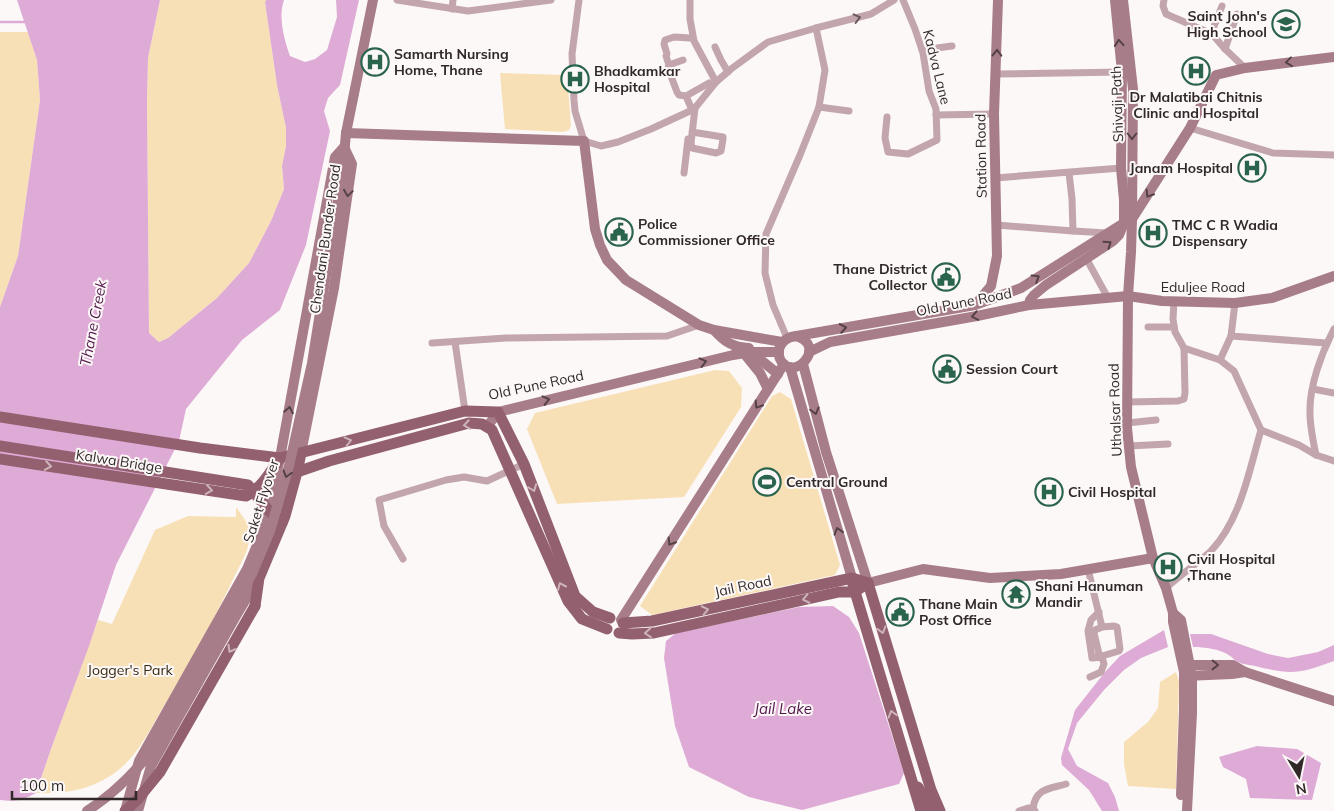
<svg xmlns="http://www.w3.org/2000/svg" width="1334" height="811" font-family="Mulish,sans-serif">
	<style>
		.green { fill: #f8e0b6 }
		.water { fill: #deabd6 }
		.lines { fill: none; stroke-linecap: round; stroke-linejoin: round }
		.stream { stroke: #deabd6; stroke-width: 2.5 }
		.street { stroke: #c3a5ae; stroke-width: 7 }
		.secondary { stroke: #a87d8a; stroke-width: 10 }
		.primary { stroke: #936070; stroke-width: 11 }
		.secondary-bridge { stroke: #a87d8a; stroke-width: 10 }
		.primary-bridge { stroke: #936070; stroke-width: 11 }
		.oneway { stroke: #6b5b5e }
		.oneway2 { stroke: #554245 }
		.oneway3 { stroke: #cdb4ba }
		.labels { text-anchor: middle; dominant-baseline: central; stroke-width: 4; stroke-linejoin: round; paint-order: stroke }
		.poi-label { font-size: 14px; font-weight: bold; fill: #312928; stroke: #fcf8f7; text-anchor: start }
		.street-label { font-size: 14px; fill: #312928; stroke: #fcf8f7 }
		.park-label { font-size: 14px; fill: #37290f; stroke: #fcf8f7 }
		.water-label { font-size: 15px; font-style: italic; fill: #51164c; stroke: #fcf8f7 }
	</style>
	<rect width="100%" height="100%" fill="#fcf8f7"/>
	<g class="green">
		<path d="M160,0H266L265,2L277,85L286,128V146L282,166L284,189L271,221L249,263L217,298L168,338L159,342L149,333L147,100L148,58Z"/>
		<path d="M0,32H28L37,60L40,100L18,256L0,307Z"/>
		<path d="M500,73L567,75L571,125L569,130L563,132L505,129Z"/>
		<path d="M715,370L729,371L742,388L741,407L684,497L557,504L527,429L535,413Z"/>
		<path d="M780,392L791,399L840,565L835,575L652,615L640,606L772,396Z"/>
		<path d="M236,507C249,525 254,530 246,553C233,579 221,605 207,631C195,655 180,678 167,701C152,725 139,755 116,772C91,790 66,794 36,793L51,749L98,620L112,624L155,530L188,516L236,517Z"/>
		<path d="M1176,672L1179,681L1176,789L1128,786L1124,764V742L1148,722L1158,708L1160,682Z"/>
	</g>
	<g class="water">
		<path d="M17,0H160L148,58L147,100L149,333L159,342L168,338L217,298L249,263L271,221L284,189L282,166L286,146V128L277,85L265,2L266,0H284C278,17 284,39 290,56L305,62L315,59L327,50L337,17L336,0H359L340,85L328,98L324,111L330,131L306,245L280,310L242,340L186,409L179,441L116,565L89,646L51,749L36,793C23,800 16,802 0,800V307L18,256L40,100L37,60Z"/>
		<path d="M833,606L849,617L859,633L904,773L899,784L802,810L749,797L689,767L675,726L664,658L666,641L676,633L799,607Z"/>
		<path d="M1164,630L1168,647L1141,658L1124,670L1104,690L1077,723L1068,749L1077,766L1108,783L1115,797L1119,811H1102L1089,790L1062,765L1061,758L1075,710L1105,672L1120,656Z"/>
		<path d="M1190,634H1211L1268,654L1288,658L1318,652L1334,645V661C1299,674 1291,675 1255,666C1249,665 1241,664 1236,661C1234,660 1232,657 1230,656C1221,649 1204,647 1193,647Z"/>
		<path d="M1257,746L1297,749L1321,763L1312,800L1250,798L1246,779L1223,767L1219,757Z"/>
	</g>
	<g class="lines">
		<path class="stream" d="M0,22H26"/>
		<g class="street">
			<path d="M397,0L468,11L551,0"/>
			<path d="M579,0L572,54L574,100L575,111L584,141L601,146L618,142L651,129L690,111L695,108L716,82L731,69L768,42L816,28L871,14L894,0"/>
			<path d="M690,0V19L694,41L716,82"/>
			<path d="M1164,0L1163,6L1166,14L1212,34L1225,49L1245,68"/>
			<path d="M452,9L453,0"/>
			<path d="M1211,34L1222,6"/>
			<path d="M690,38L674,37L665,40L664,44L667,54L666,56L669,65L668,68L677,92L679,95L686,96L692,110"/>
			<path d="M715,47L721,60L728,72"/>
			<path d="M1225,49L1237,14"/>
			<path d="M922,50L952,46"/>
			<path d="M669,65L683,60"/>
			<path d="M996,74L1122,72"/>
			<path d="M686,96L709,83"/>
			<path d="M819,107L849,111"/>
			<path d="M936,115L994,114"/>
			<path d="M887,117L885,138L888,152L908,154L937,140L936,109L929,91L923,53L915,29L903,0"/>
			<path d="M1190,128L1273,153L1334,155"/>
			<path d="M692,132L723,137V139L721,151L716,153L692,148L691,143L695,108"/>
			<path d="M684,173L688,139"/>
			<path d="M995,178L1121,168"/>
			<path d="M997,225L1073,231L1072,199L1069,173"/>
			<path d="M1073,231L1107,233"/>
			<path d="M1086,258L1108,298"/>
			<path d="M1148,327H1174"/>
			<path d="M1231,336L1326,343"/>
			<path d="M787,338L773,305L765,273L766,234L800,155L819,107L825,70L816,28"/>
			<path d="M455,342L465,411"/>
			<path d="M432,343L506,338L667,336L699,325"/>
			<path d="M1184,348L1220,360L1234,371L1261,430"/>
			<path d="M1220,360L1231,336L1235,303"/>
			<path d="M1313,389L1334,393"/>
			<path d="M1127,402L1178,401L1184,399L1185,393L1184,348L1175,332L1173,319L1174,301"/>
			<path d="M1127,423L1156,420"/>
			<path d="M1261,430L1299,445L1316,455L1334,461"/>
			<path d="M1129,446L1168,444"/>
			<path d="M1316,455C1313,441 1310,427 1310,413C1309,386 1322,352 1334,329"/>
			<path d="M403,559L384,526L379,500L446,480L464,477L487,481L524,464"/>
			<path d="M1088,569L1102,627L1114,626L1117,627L1120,649L1119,651L1102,656L1099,654L1094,633L1095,630L1102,627"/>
			<path d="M1166,588C1179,576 1198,563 1211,551C1241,519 1249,471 1261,430"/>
			<path d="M1090,677L1101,672L1104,664L1102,657L1092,658L1088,631L1091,620L1099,612"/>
			<path d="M1033,808C1036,788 1049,789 1066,784"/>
			<path d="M1019,811L1028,808H1033L1035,811"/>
		</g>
		<g class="secondary">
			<path d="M1123,0L1133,89L1132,219L1131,252L1128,296L1127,428L1131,467L1153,558L1166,588L1173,613L1181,620L1192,677V713L1187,811"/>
			<path d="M346,133L584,141L595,229L600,245L607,260L626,280L699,325L714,330L782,342"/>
			<path d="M343,168L346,133L373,0"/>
			<path d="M1132,219L1190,128L1216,75L1245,68L1334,57"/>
			<path d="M976,304L991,286L997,256L994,114L998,0"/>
			<path d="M1029,305L1030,300L1034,295L1046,285L1113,241L1119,235L1124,223"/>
			<path d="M714,330C725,342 732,347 749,348"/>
			<path d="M795,336C830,345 792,385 780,359C776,349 782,340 791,337L975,305L1021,288L1124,223V200L1121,168L1122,72L1115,0"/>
			<path d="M743,352L760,373L768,389"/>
			<path d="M751,352L778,374"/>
			<path d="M809,352L830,342L977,316L1029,305L1128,296L1162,301L1235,303L1272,298L1334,276"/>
			<path d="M803,364L826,452L868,583L923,569L990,578L1061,574L1153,558"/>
			<path d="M790,367L852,578"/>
			<path d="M487,427L498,412L733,355L751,352H779"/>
			<path d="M301,453L334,288L352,164L344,147"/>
			<path d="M1173,613V622L1184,672V710L1181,795"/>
			<path d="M621,620L784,364"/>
			<path d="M1183,665H1233L1245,672"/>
			<path d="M1185,676L1232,674L1245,672L1334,701"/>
			<path d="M125,811L139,761L247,569L263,531L269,509L280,458L335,157L344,147"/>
			<path d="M138,811L151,766L236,616L258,579"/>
		</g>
		<g class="primary">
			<path d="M0,417L200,448L280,458L465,411L498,412L524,464L575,596L593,612L610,618"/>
			<path d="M0,446L248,485L269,511L282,523"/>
			<path d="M0,459L246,496C262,488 270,472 280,458"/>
			<path d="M297,472L329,461L469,423L482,424L492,430L568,601L582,619L607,629"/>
			<path d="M868,583L931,790L940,811"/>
			<path d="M853,585L921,811"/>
			<path d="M255,606L259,578L285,516L297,472L301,453"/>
			<path d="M623,623L652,621L852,578L868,583"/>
			<path d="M619,633L632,634L654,633L839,592H854L868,583"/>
			<path d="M918,787L927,802L930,811"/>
		</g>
		<path class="secondary-bridge" d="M87,811C111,796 130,777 148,756L252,574L270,531L289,466L312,363L343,168"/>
		<path class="primary-bridge" d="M125,811L137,800L160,772L255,606"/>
	</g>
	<defs><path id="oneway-chevron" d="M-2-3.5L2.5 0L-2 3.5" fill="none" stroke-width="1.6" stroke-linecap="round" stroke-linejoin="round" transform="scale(1.25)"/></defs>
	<use class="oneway" href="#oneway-chevron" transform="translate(857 18) rotate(-14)"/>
	<g class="oneway2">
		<use href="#oneway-chevron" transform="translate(1119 43) rotate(-95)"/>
		<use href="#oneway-chevron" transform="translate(997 53) rotate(-89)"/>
		<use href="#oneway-chevron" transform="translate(1289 62) rotate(173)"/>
		<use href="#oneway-chevron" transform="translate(1132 136) rotate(90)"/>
		<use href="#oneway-chevron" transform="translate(348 193) rotate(98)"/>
		<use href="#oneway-chevron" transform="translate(1149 194) rotate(122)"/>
		<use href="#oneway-chevron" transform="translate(1108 244) rotate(-35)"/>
		<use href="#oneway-chevron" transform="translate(1036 278) rotate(-32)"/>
		<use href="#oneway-chevron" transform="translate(975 316) rotate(169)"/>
		<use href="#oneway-chevron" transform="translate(843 328) rotate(-10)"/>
		<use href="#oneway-chevron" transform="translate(703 362) rotate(-14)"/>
		<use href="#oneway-chevron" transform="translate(546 400) rotate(-14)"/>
		<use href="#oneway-chevron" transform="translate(758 405) rotate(123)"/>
		<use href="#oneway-chevron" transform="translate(289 410) rotate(-80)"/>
		<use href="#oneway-chevron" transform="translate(815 411) rotate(75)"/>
		<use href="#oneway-chevron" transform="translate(287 474) rotate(106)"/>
		<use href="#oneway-chevron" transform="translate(838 531) rotate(-107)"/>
		<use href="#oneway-chevron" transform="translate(671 542) rotate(123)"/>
		<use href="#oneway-chevron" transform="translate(1215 665) rotate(1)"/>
	</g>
	<g class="oneway3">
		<use href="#oneway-chevron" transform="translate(467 425) rotate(171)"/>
		<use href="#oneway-chevron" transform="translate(348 441) rotate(-14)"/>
		<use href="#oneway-chevron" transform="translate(48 466) rotate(9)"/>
		<use href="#oneway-chevron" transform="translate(533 488) rotate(69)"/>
		<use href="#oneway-chevron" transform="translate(209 490) rotate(9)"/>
		<use href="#oneway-chevron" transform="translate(561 586) rotate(-114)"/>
		<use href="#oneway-chevron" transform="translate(806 599) rotate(168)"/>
		<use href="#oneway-chevron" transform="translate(705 610) rotate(-12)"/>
		<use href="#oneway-chevron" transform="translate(882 630) rotate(73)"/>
		<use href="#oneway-chevron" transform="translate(648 633) rotate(175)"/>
		<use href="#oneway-chevron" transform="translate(231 649) rotate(120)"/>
		<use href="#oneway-chevron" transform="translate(892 714) rotate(-107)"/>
	</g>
	<defs>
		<g id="school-ring" transform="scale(1.4375)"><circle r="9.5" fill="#fcf8f7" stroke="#2a644d" stroke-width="1.5"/><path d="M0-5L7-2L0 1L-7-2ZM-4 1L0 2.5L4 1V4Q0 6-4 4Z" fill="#2a644d"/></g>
		<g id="hospital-ring" transform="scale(1.4375)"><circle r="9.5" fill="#fcf8f7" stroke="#2a644d" stroke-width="1.5"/><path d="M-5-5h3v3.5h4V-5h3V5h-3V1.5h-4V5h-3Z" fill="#2a644d"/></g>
		<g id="civic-ring" transform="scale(1.4375)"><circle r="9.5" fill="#fcf8f7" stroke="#2a644d" stroke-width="1.5"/><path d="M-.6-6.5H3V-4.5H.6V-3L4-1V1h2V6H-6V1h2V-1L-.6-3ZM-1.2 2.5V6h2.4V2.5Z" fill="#2a644d"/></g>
		<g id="stadium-ring" transform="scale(1.4375)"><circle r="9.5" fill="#fcf8f7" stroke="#2a644d" stroke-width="1.5"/><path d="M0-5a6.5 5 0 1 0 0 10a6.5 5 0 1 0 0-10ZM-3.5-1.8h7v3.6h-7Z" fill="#2a644d"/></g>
		<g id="temple-ring" transform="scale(1.4375)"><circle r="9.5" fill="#fcf8f7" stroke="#2a644d" stroke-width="1.5"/><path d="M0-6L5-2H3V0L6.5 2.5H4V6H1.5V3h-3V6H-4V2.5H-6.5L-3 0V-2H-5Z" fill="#2a644d"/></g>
	</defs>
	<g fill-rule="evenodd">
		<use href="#school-ring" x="1286" y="24"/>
		<use href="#hospital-ring" x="375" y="62"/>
		<use href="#hospital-ring" x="1196" y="71"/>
		<use href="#hospital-ring" x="575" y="79"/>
		<use href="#hospital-ring" x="1252" y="168"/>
		<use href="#civic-ring" x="619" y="232"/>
		<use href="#hospital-ring" x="1153" y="233"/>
		<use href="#civic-ring" x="946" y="277"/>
		<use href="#civic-ring" x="947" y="369"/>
		<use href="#stadium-ring" x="767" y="482"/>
		<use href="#hospital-ring" x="1049" y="492"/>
		<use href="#hospital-ring" x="1168" y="567"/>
		<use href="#temple-ring" x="1016" y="594"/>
		<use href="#civic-ring" x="900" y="612"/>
	</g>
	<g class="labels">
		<g class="poi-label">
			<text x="1267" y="16" text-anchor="end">Saint John's<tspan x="1267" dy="16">High School</tspan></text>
			<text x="394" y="54">Samarth Nursing<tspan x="394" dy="16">Home, Thane</tspan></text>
			<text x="594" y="71">Bhadkamkar<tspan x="594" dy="16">Hospital</tspan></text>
			<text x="1196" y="97" text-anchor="middle">Dr Malatibai Chitnis<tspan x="1196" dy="16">Clinic and Hospital</tspan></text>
			<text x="1233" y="168" text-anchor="end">Janam Hospital</text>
			<text x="638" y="224">Police<tspan x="638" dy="16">Commissioner Office</tspan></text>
			<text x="1172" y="225">TMC C R Wadia<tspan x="1172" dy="16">Dispensary</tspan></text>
			<text x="927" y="269" text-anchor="end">Thane District<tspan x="927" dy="16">Collector</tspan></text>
			<text x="966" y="369">Session Court</text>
			<text x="786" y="482">Central Ground</text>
			<text x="1068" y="492">Civil Hospital</text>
			<text x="1187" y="559">Civil Hospital<tspan x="1187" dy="16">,Thane</tspan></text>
			<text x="1035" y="586">Shani Hanuman<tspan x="1035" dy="16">Mandir</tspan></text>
			<text x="919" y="604">Thane Main<tspan x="919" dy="16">Post Office</tspan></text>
		</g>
		<g class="street-label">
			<text transform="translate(937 67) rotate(76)">Kadva Lane</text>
			<text transform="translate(1117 104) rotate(-92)">Shivaji Path</text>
			<text transform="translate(981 156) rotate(-91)">Station Road</text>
			<text transform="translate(325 239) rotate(-82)">Chendani Bunder Road</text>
			<text x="1203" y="287">Eduljee Road</text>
			<text transform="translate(964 302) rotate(-11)">Old Pune Road</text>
			<text transform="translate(536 385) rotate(-12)">Old Pune Road</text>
			<text transform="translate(1115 410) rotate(-92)">Uthalsar Road</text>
			<text transform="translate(119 461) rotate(9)">Kalwa Bridge</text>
			<text transform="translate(261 501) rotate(-72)">Saket Flyover</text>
			<text transform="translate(743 586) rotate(-12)">Jail Road</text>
		</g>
		<g class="park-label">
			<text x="130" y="670">Jogger's Park</text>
		</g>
		<g class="water-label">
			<text transform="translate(93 323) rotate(-79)">Thane Creek</text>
			<text x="783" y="708">Jail Lake</text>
		</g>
	</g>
	<g transform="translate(1299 776) rotate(170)" stroke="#fcf8f7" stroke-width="4" paint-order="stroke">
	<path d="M0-4L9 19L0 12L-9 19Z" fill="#312928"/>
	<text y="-8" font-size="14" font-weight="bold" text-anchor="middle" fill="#312928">N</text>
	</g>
	<path d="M12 791v8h124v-8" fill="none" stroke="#312928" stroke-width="2.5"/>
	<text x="20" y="791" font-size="15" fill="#312928" stroke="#fcf8f7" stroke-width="4" paint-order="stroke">100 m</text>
</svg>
